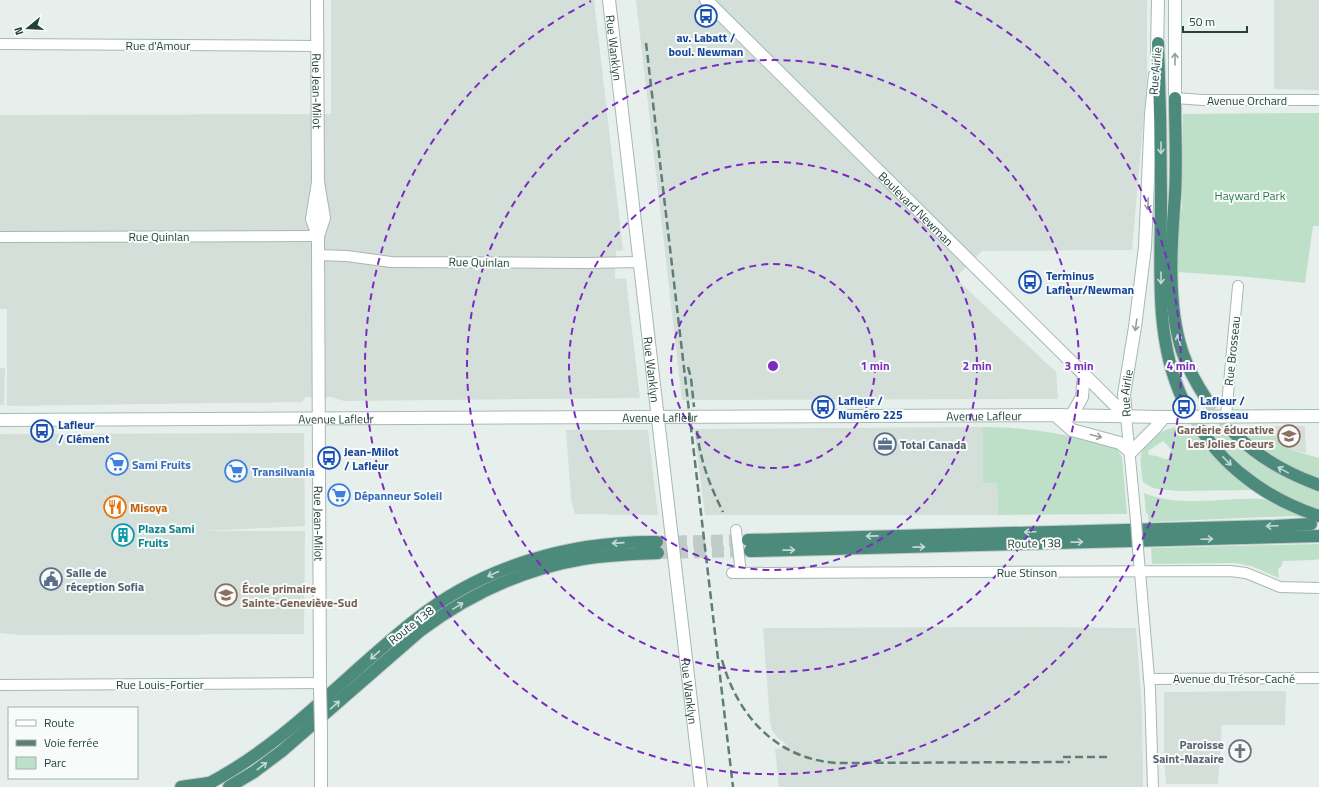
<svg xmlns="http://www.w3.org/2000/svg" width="1319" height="787" font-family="'Titillium Web',sans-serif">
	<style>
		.built { fill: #d4dfda }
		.green { fill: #bfe0c8; fill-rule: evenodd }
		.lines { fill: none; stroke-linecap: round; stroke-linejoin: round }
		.trunk-tunnel { stroke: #bfccc8; stroke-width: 12; stroke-dasharray: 12 6; stroke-linecap: butt }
		.minor-casing { stroke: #a8b8b2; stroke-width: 12 }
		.tertiary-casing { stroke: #a8b8b2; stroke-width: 14 }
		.secondary-casing { stroke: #a4bbb3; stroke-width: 14 }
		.trunk-casing { stroke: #c2cac8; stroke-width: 14 }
		.minor { stroke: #fff; stroke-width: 10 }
		.tertiary { stroke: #fff; stroke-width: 12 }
		.secondary { stroke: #fff; stroke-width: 12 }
		.trunk { stroke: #4c8a7c; stroke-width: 12 }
		.rail { stroke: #5f7d75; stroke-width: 2.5; stroke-dasharray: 8 4; stroke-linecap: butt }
		.minor-bridge-casing { stroke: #a8b8b2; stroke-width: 12; stroke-linecap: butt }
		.tertiary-bridge-casing { stroke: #a8b8b2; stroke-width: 14; stroke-linecap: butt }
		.minor-bridge { stroke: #fff; stroke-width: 10 }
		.tertiary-bridge { stroke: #fff; stroke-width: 12 }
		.oneway { stroke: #92a09c }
		.oneway2 { stroke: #c4d9d4 }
		.ring { fill: none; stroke: #7b2cbf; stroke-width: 2; stroke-dasharray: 7 5 }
		.labels { text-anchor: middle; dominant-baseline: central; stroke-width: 4; stroke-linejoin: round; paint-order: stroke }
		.transit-label { font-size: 12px; font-weight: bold; fill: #164399; stroke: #f7fbf9; text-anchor: start }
		.street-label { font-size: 12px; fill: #24423a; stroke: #f7fbf9 }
		.park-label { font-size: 12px; fill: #2d7a4b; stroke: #f7fbf9 }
		.education-label { font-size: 12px; font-weight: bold; fill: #785e54; stroke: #f7fbf9; text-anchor: end }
		.service-label { font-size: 12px; font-weight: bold; fill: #4e5e75; stroke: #f7fbf9; text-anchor: start }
		.shop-label { font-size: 12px; font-weight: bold; fill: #366cbe; stroke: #f7fbf9; text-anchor: start }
		.food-label { font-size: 12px; font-weight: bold; fill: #c56008; stroke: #f7fbf9; text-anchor: start }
		.culture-label { font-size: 12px; font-weight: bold; fill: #0d838f; stroke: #f7fbf9; text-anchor: start }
		.worship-label { font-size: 12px; font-weight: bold; fill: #5b616d; stroke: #f7fbf9; text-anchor: end }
		.centre { fill: #7b2cbf; stroke: #f7fbf9; stroke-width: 2 }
		.ring-label { font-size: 12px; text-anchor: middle; font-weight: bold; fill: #7b2cbf; stroke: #f7fbf9; stroke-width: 4; stroke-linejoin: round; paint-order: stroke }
	</style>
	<rect width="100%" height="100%" fill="#e6efeb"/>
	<g class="built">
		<path d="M331,0H594L623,250L616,251L615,278L626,279L640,398L344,401L332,397H306L302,402L7,406V309H0V115L331,114Z"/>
		<path d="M636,0H1147V81L1132,250L982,251L955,278L1056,372L1058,399L682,400Z"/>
		<path d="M1274,0H1319V90L1274,89Z"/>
		<path d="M0,368H5L4,405H0Z"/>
		<path d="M1268,426H1305L1306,453L1288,449L1268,431Z"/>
		<path d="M983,427V483H997L998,515H705L694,429Z"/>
		<path d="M566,430H648L658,515L575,514L571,499Z"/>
		<path d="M304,433L305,526L203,531H305L304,634L20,635L0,633V434Z"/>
		<path d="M1038,627L1136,628L1142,708L1143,787H779L775,749L784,748L786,744L777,737L772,730L770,722L763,628Z"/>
		<path d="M1286,691L1285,725H1222L1218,784H1166L1164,761V692Z"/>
	</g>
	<g class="green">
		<path d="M1319,113V226H1313L1305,283L1238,276L1177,272V219L1182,208L1183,114Z"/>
		<path d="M1268,426L1269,431L1288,449L1319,458V481L1299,472L1228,431L1319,489V511L1253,490L1180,491L1157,489L1151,487L1143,482C1142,474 1140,465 1141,456C1142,449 1147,443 1153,438C1169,423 1189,427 1210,427V429H1215V427ZM1163,441L1171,449L1168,459H1165L1157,456L1149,455L1148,451Z"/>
		<path d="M983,427C1020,427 1055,432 1090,441C1099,443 1109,444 1117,449L1122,457L1127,514L998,515L997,483H983Z"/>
		<path d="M1144,493C1180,508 1224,497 1262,499L1270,500L1306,517L1292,516L1149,522L1148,514L1146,513Z"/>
		<path d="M1319,544V559L1313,560L1283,561L1281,567L1278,568L1279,578L1251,566L1236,563L1152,564L1151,548Z"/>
	</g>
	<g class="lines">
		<g class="trunk-tunnel">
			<path d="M1183,400L1202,431"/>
			<path d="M1207,400L1232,431"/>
			<path d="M657,542L747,540"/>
			<path d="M658,553L749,551"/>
		</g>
		<g class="minor-casing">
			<g id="minor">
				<path d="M0,44L317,46"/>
				<path d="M1175,98L1203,100H1319"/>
				<path d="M0,237L318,236"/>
				<path d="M318,255L347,256L391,262L584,263L640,262"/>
				<path d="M1126,416L1136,521"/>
				<path d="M1226,416L1238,286"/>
				<path d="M736,530L741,573"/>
				<path d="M1138,549L1150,689L1153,787"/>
				<path d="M732,573L1230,571L1246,573L1280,587L1319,588"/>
				<path d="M1149,679L1319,678"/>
				<path d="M0,685L321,683"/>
			</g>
		</g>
		<g class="tertiary-casing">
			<g id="tertiary">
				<path id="s1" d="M317,0L318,182L324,218L318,236"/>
				<path id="s2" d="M609,0L701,787"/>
				<path id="s3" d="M318,182L312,219L318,236V245L320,689"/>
				<path d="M321,730V787"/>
			</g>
		</g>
		<g class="secondary-casing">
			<g id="secondary">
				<path id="s4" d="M706,0L1126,416"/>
				<path d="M1175,0V98"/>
				<path d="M1157,53L1158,0"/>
				<path d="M1055,415L1072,430L1120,443L1131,452L1156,427L1164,417"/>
				<path d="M1072,415L1082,397L1084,374"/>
				<path id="s5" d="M1126,416L1124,394L1135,327L1145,247L1151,114L1155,75"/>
				<path id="s6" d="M0,420L1055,415L1164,417L1319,416"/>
			</g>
		</g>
		<g class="trunk-casing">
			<g id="trunk">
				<path d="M1158,43C1160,96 1161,149 1161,202C1161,268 1154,338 1183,400"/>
				<path d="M1175,98C1175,130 1177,163 1175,195C1171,245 1167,304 1182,351C1188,369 1197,385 1207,400"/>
				<path d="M1202,431C1229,472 1273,501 1319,516"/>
				<path d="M1232,431C1257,457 1286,473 1319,485"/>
				<path d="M748,540L1275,526L1311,524"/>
				<path d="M750,551L1319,536"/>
				<path d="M181,787L209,783"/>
				<path d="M202,787C284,746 343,677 414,621C483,566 570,541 657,542"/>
				<path d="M229,787L254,772L282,751L420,631C468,595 523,569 583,559C608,555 633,554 658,553"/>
			</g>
		</g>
		<use href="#minor" class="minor"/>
		<use href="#tertiary" class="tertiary"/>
		<use href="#secondary" class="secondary"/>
		<use href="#trunk" class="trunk"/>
		<g class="rail">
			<path d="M646,43L733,787"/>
			<path d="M688,367L691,378L694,407"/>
			<path d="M697,431C700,460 710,486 723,512"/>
			<path d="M722,660C738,717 777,759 837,763L1070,762"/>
			<path d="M1063,757H1107"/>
		</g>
		<g class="minor-bridge-casing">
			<path id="minor-bridge" d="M1136,521L1138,549"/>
		</g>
		<g class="tertiary-bridge-casing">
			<path id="tertiary-bridge" d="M320,689L321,730"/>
		</g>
		<use href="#minor-bridge" class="minor-bridge"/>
		<use href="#tertiary-bridge" class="tertiary-bridge"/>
	</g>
	<defs><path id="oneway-shaft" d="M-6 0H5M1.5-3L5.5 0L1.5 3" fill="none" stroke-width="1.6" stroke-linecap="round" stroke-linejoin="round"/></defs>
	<g class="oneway">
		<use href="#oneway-shaft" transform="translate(1175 59) rotate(-90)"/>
		<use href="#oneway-shaft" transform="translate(1148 204) rotate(93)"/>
		<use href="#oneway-shaft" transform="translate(1136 325) rotate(98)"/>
		<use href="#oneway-shaft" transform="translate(1096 436) rotate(14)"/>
	</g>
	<g class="oneway2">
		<use href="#oneway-shaft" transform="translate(1161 148) rotate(90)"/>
		<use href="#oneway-shaft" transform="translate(1161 278) rotate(90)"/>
		<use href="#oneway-shaft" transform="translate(1179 340) rotate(-106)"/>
		<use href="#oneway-shaft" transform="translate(1227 461) rotate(45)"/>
		<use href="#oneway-shaft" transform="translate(1283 470) rotate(-151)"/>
		<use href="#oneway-shaft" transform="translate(1272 526) rotate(178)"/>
		<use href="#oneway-shaft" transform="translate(1030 532) rotate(178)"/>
		<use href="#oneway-shaft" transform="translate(872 536) rotate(179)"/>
		<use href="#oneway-shaft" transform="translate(1207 539) rotate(-2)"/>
		<use href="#oneway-shaft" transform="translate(1077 542) rotate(-1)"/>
		<use href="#oneway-shaft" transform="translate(618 543) rotate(176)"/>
		<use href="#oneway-shaft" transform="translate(919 547) rotate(-1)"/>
		<use href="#oneway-shaft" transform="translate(789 550) rotate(-1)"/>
		<use href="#oneway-shaft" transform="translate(493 574) rotate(156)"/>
		<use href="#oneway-shaft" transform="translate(458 606) rotate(-31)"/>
		<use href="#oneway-shaft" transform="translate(375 655) rotate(139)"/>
		<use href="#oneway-shaft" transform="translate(335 705) rotate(-41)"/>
		<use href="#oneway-shaft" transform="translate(262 766) rotate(-37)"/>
	</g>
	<g class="ring">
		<circle cx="773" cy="366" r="102"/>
		<circle cx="773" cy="366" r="204"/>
		<circle cx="773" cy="366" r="306"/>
		<path d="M955 1A408 408 0 1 1 591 1"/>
	</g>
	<defs>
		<g id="bus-ring" transform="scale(1.15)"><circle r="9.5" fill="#f7fbf9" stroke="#1a4fb4" stroke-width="1.5"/><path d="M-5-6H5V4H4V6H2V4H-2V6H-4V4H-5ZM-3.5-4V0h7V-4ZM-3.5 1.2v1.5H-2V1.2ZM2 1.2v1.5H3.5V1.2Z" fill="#1a4fb4"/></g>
		<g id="school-ring" transform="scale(1.15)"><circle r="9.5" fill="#f7fbf9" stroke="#8d6e63" stroke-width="1.5"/><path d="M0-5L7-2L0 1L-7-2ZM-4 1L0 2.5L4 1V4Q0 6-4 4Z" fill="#8d6e63"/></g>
		<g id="office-ring" transform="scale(1.15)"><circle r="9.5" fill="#f7fbf9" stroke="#5c6f8a" stroke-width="1.5"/><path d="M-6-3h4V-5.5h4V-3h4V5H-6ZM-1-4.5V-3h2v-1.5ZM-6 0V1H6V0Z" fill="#5c6f8a"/></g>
		<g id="supermarket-ring" transform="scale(1.15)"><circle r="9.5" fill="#f7fbf9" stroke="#3f7fe0" stroke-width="1.5"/><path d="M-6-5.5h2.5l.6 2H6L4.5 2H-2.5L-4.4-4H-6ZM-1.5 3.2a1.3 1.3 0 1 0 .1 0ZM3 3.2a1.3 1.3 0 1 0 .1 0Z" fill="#3f7fe0"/></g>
		<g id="restaurant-ring" transform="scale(1.15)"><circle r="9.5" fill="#f7fbf9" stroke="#e8710a" stroke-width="1.5"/><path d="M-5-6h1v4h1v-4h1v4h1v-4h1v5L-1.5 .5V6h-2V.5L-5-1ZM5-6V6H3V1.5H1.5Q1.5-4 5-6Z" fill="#e8710a"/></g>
		<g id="building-ring" transform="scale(1.15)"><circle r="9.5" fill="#f7fbf9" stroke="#0f9aa8" stroke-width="1.5"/><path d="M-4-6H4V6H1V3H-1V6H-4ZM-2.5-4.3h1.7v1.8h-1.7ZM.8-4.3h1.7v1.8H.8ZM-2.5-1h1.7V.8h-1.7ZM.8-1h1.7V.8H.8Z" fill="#0f9aa8"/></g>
		<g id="civic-ring" transform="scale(1.15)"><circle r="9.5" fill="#f7fbf9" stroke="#5c6f8a" stroke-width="1.5"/><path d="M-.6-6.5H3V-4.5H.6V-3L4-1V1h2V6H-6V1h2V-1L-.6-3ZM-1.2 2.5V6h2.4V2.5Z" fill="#5c6f8a"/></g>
		<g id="church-ring" transform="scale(1.15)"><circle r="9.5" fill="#f7fbf9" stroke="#6b7280" stroke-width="1.5"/><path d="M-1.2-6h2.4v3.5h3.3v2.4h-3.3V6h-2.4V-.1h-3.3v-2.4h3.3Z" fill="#6b7280"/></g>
	</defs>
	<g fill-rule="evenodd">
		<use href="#bus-ring" x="706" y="16"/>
		<use href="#bus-ring" x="1030" y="282"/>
		<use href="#bus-ring" x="823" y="407"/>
		<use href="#bus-ring" x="1184" y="407"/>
		<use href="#bus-ring" x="42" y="431"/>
		<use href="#school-ring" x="1289" y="436"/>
		<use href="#office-ring" x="885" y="444"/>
		<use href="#bus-ring" x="329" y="458"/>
		<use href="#supermarket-ring" x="117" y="464"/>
		<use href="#supermarket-ring" x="236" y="471"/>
		<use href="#supermarket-ring" x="339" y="495"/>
		<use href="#restaurant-ring" x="115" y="507"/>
		<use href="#building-ring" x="123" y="535"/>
		<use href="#civic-ring" x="51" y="579"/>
		<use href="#school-ring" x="226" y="595"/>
		<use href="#church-ring" x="1240" y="751"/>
	</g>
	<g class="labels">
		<g class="transit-label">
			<text x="706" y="37" text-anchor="middle">av. Labatt /<tspan x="706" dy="14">boul. Newman</tspan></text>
			<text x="1046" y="275">Terminus<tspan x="1046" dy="14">Lafleur/Newman</tspan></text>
			<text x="838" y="400">Lafleur /<tspan x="838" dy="14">Numéro 225</tspan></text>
			<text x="1200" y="400">Lafleur /<tspan x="1200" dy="14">Brosseau</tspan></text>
			<text x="58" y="424">Lafleur<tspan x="58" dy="14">/ Clément</tspan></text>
			<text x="344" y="451">Jean-Milot<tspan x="344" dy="14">/ Lafleur</tspan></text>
		</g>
		<g class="street-label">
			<text x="158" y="45">Rue d'Amour</text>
			<text stroke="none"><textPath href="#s2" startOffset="48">Rue Wanklyn</textPath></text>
			<text transform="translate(1155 71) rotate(-85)">Rue Airlie</text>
			<text stroke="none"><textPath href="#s1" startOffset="91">Rue Jean-Milot</textPath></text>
			<text x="1247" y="100">Avenue Orchard</text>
			<text stroke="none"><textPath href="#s4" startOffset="296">Boulevard Newman</textPath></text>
			<text x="159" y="236">Rue Quinlan</text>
			<text transform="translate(479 262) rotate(1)">Rue Quinlan</text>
			<text transform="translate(1232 351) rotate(-84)">Rue Brosseau</text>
			<text stroke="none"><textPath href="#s2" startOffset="372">Rue Wanklyn</textPath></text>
			<text stroke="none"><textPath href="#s5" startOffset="23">Rue Airlie</textPath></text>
			<text stroke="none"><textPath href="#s6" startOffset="984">Avenue Lafleur</textPath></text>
			<text stroke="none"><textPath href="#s6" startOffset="660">Avenue Lafleur</textPath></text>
			<text stroke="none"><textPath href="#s6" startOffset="336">Avenue Lafleur</textPath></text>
			<text stroke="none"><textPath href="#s3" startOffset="343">Rue Jean-Milot</textPath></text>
			<text transform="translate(1034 543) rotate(-1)">Route 138</text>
			<text x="1027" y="572">Rue Stinson</text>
			<text transform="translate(411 625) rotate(-38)">Route 138</text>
			<text x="1234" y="678">Avenue du Trésor-Caché</text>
			<text x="160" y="684">Rue Louis-Fortier</text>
			<text stroke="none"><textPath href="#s2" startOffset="696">Rue Wanklyn</textPath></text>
		</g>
		<g class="park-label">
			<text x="1250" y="195">Hayward Park</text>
		</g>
		<g class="education-label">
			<text x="1274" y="429">Garderie éducative<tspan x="1274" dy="14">Les Jolies Coeurs</tspan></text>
			<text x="242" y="588" text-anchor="start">École primaire<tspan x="242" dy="14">Sainte-Geneviève-Sud</tspan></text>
		</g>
		<g class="service-label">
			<text x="900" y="444">Total Canada</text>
			<text x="66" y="572">Salle de<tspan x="66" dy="14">réception Sofia</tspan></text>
		</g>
		<g class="shop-label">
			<text x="132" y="464">Sami Fruits</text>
			<text x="252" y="471">Transilvania</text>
			<text x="354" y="495">Dépanneur Soleil</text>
		</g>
		<g class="food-label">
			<text x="130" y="507">Misoya</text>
		</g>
		<g class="culture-label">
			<text x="138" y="528">Plaza Sami<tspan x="138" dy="14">Fruits</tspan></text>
		</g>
		<g class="worship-label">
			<text x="1224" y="744">Paroisse<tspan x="1224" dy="14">Saint-Nazaire</tspan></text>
		</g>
	</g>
	<circle cx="773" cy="366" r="6" class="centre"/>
	<g class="ring-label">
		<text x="875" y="370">1 min</text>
		<text x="977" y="370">2 min</text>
		<text x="1079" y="370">3 min</text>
		<text x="1181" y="370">4 min</text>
	</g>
	<rect x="8" y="707" width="130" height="72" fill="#f7fbf9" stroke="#a3b1ad"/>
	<rect x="16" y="720" width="20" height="6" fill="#ffffff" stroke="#a3b1ad"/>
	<text x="44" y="727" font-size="12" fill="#24423a">Route</text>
	<rect x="16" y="740" width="20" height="6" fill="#5f7d75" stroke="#a3b1ad"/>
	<text x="44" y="747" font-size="12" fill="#24423a">Voie ferrée</text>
	<rect x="16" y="757" width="20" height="12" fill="#bfe0c8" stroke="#a3b1ad"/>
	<text x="44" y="767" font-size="12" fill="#24423a">Parc</text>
	<g transform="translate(28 28) rotate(252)" stroke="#f7fbf9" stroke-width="3" paint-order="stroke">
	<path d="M0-3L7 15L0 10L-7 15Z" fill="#24423a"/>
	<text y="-6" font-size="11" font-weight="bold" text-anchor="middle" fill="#24423a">N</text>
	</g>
	<path d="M1183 26v6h64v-6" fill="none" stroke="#24423a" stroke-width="2"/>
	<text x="1189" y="26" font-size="12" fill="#24423a" stroke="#f7fbf9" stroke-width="3" paint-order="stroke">50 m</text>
</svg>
